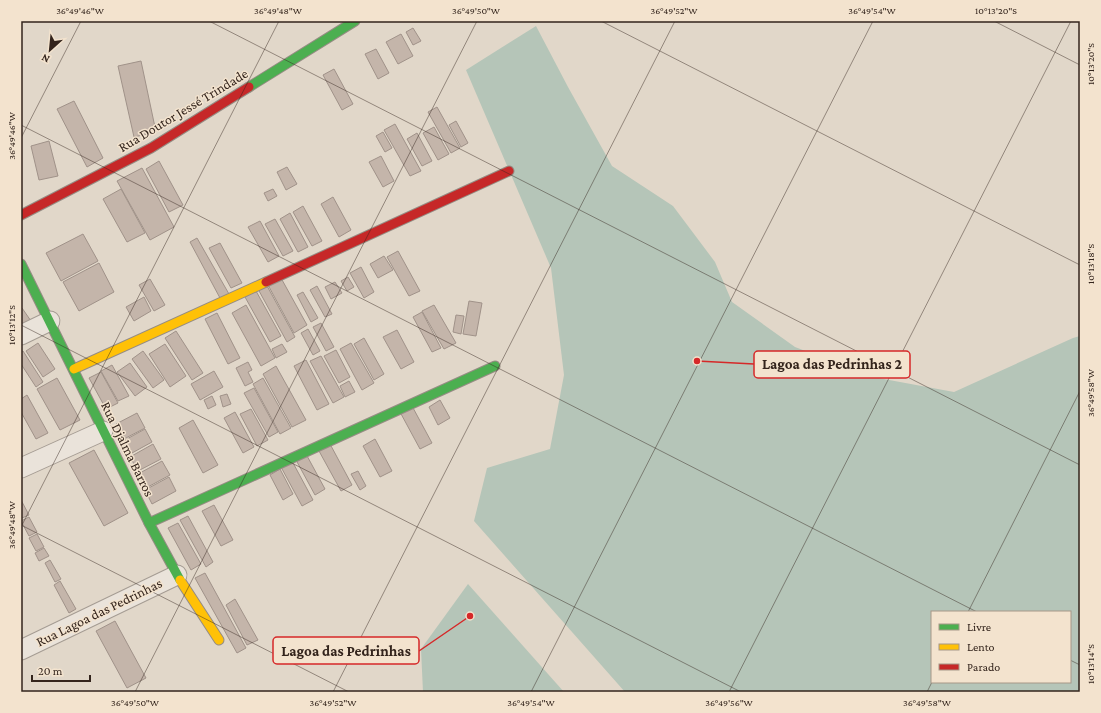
<svg xmlns="http://www.w3.org/2000/svg" width="1101" height="713" font-family="'Crimson Pro',serif">
	<style>
		.water { fill: #b5c5b8; fill-rule: evenodd }
		.building { fill: #c4b5aa; stroke: #a09289 }
		.lines { fill: none; stroke-linecap: round; stroke-linejoin: round }
		.street-casing { stroke: #a59c93; stroke-width: 21 }
		.fast-casing { stroke: #958c83; stroke-width: 11 }
		.slow-casing { stroke: #958c83; stroke-width: 11 }
		.jam-casing { stroke: #958c83; stroke-width: 11 }
		.street { stroke: #eae3da; stroke-width: 19 }
		.fast { stroke: #4caf50; stroke-width: 9 }
		.slow { stroke: #ffc107; stroke-width: 9 }
		.jam { stroke: #c62828; stroke-width: 9 }
		.ticks { fill: none; stroke: #33241c; stroke-width: 1; stroke-opacity: 0.45 }
		.labels { text-anchor: middle; dominant-baseline: central; stroke-width: 3; stroke-linejoin: round; paint-order: stroke }
		.street-label { font-size: 14px; fill: #33241c; stroke: #f3e3ce }
		.leader { fill: none; stroke: #d62828; stroke-width: 1.5 }
		.callout-dot { fill: #d62828; stroke: #f3e3ce; stroke-width: 1.5 }
		.callout { fill: #f3e3ce; stroke: #d62828; stroke-width: 1.5 }
		.callout-label { font-size: 15px; text-anchor: middle; font-weight: bold; fill: #33241c }
		.neatline { fill: none; stroke: #33241c; stroke-width: 1.5 }
		.ticks-label { font-size: 10px; text-anchor: middle; fill: #33241c }
	</style>
	<rect width="100%" height="100%" fill="#e1d7c9"/>
	<g class="water">
		<path d="M536,26L568,87L612,166L673,206L715,262L732,302L795,347L873,377L954,392L1073,338L1080,336V692H625L474,521L487,468L550,449L564,375L551,268L466,70ZM932,612H1070V682H932Z"/>
		<path d="M468,584L564,692H423L421,649Z"/>
	</g>
	<g class="building">
		<path d="M413,28L421,41L413,45L406,32Z"/>
		<path d="M401,34L413,56L398,64L386,42Z"/>
		<path d="M376,49L389,73L378,79L365,54Z"/>
		<path d="M141,61L156,132L134,137L118,66Z"/>
		<path d="M334,69L353,104L342,110L323,75Z"/>
		<path d="M74,101L103,158L87,167L57,109Z"/>
		<path d="M437,107L460,148L451,153L428,112Z"/>
		<path d="M456,121L468,143L461,147L449,125Z"/>
		<path d="M395,124L421,171L410,176L384,130Z"/>
		<path d="M434,127L449,154L438,160L423,133Z"/>
		<path d="M383,132L392,148L385,152L376,136Z"/>
		<path d="M417,133L432,161L422,166L407,139Z"/>
		<path d="M49,141L58,176L39,180L31,146Z"/>
		<path d="M381,156L394,181L383,187L369,162Z"/>
		<path d="M159,161L183,205L169,212L146,169Z"/>
		<path d="M287,167L297,184L286,190L277,172Z"/>
		<path d="M142,168L174,227L150,240L117,181Z"/>
		<path d="M121,189L145,233L127,242L103,199Z"/>
		<path d="M273,189L277,196L268,201L264,193Z"/>
		<path d="M333,197L351,230L339,237L321,204Z"/>
		<path d="M303,206L322,241L312,246L293,212Z"/>
		<path d="M290,213L308,247L298,252L280,219Z"/>
		<path d="M275,219L293,251L283,256L265,224Z"/>
		<path d="M260,221L279,256L268,262L248,227Z"/>
		<path d="M83,234L98,261L61,281L46,253Z"/>
		<path d="M197,238L229,294L220,298L190,242Z"/>
		<path d="M220,243L242,283L231,288L209,248Z"/>
		<path d="M398,251L420,291L409,296L387,257Z"/>
		<path d="M384,256L393,270L378,278L370,264Z"/>
		<path d="M99,263L114,292L79,311L63,282Z"/>
		<path d="M361,267L374,292L364,298L350,273Z"/>
		<path d="M348,277L354,287L347,291L341,281Z"/>
		<path d="M281,278L307,325L294,333L268,285Z"/>
		<path d="M150,279L165,305L154,311L139,285Z"/>
		<path d="M335,282L342,293L331,299L325,287Z"/>
		<path d="M266,284L295,337L287,342L258,289Z"/>
		<path d="M317,286L332,314L325,317L310,290Z"/>
		<path d="M256,291L281,336L270,342L245,297Z"/>
		<path d="M303,292L318,318L311,322L297,295Z"/>
		<path d="M144,297L151,311L134,321L126,307Z"/>
		<path d="M469,301L482,303L476,336L463,334Z"/>
		<path d="M246,305L275,358L261,366L232,313Z"/>
		<path d="M434,305L456,343L444,349L422,311Z"/>
		<path d="M22,308L31,321L21,327V309Z"/>
		<path d="M422,312L441,348L432,352L413,317Z"/>
		<path d="M217,313L240,358L228,364L205,319Z"/>
		<path d="M456,315L464,316L461,334L453,332Z"/>
		<path d="M321,323L334,347L326,351L313,327Z"/>
		<path d="M308,329L320,351L313,355L301,333Z"/>
		<path d="M397,330L414,362L401,369L383,337Z"/>
		<path d="M176,331L203,373L192,380L165,338Z"/>
		<path d="M364,338L384,374L374,380L354,344Z"/>
		<path d="M38,343L55,369L43,377L26,351Z"/>
		<path d="M351,343L374,383L362,390L340,349Z"/>
		<path d="M165,344L186,376L170,387L149,354Z"/>
		<path d="M282,344L287,352L276,358L272,349Z"/>
		<path d="M336,350L350,377L339,383L324,356Z"/>
		<path d="M23,351L43,382L36,387L21,364V352Z"/>
		<path d="M143,351L164,380L153,388L132,359Z"/>
		<path d="M321,356L344,397L333,403L310,361Z"/>
		<path d="M306,360L329,404L317,410L294,366Z"/>
		<path d="M248,362L252,370L248,372L253,382L245,386L236,368Z"/>
		<path d="M130,363L147,387L135,396L117,372Z"/>
		<path d="M112,365L129,396L118,401L101,371Z"/>
		<path d="M276,366L306,420L292,427L263,374Z"/>
		<path d="M214,371L223,387L200,400L191,384Z"/>
		<path d="M101,372L118,403L106,409L89,378Z"/>
		<path d="M57,378L80,420L60,430L37,389Z"/>
		<path d="M263,378L291,428L280,434L253,384Z"/>
		<path d="M349,381L355,392L345,397L340,386Z"/>
		<path d="M254,388L278,432L269,437L244,393Z"/>
		<path d="M227,394L231,404L223,407L220,396Z"/>
		<path d="M27,395L48,433L36,439L21,412V399Z"/>
		<path d="M212,396L216,405L208,409L204,400Z"/>
		<path d="M440,400L450,418L438,425L429,407Z"/>
		<path d="M412,406L432,443L420,449L400,412Z"/>
		<path d="M251,409L268,440L257,446L240,414Z"/>
		<path d="M235,412L254,447L243,453L224,418Z"/>
		<path d="M137,413L145,428L124,439L116,424Z"/>
		<path d="M193,420L218,465L203,473L179,428Z"/>
		<path d="M145,429L152,442L132,453L125,440Z"/>
		<path d="M375,439L392,471L380,477L363,446Z"/>
		<path d="M153,444L161,459L138,471L130,457Z"/>
		<path d="M330,444L352,485L341,491L319,451Z"/>
		<path d="M94,450L128,513L104,526L69,463Z"/>
		<path d="M306,454L325,489L315,495L296,460Z"/>
		<path d="M162,461L170,475L146,488L138,474Z"/>
		<path d="M292,461L313,500L302,506L281,467Z"/>
		<path d="M280,469L293,494L283,500L270,475Z"/>
		<path d="M358,471L366,486L360,490L351,474Z"/>
		<path d="M169,477L176,491L152,504L145,490Z"/>
		<path d="M21,500L29,515L22,518L21,516Z"/>
		<path d="M214,505L233,540L221,546L202,511Z"/>
		<path d="M188,516L213,562L206,567L180,520Z"/>
		<path d="M29,517L37,532L29,536L21,521Z"/>
		<path d="M178,523L201,564L191,570L168,528Z"/>
		<path d="M37,534L44,547L36,551L29,538Z"/>
		<path d="M44,548L49,556L39,561L35,553Z"/>
		<path d="M50,560L61,579L55,582L45,563Z"/>
		<path d="M205,573L246,648L237,653L195,578Z"/>
		<path d="M60,581L76,609L69,613L54,585Z"/>
		<path d="M235,599L258,640L247,645L226,605Z"/>
		<path d="M115,621L146,678L127,688L96,631Z"/>
	</g>
	<g class="lines">
		<g class="street-casing">
			<g id="street">
				<path d="M21,335L50,321"/>
				<path d="M21,468L103,431"/>
				<path d="M21,650L177,575"/>
			</g>
		</g>
		<g class="fast-casing">
			<g id="fast">
				<path d="M249,87L355,21"/>
				<path d="M21,264L149,523L180,580"/>
				<path d="M149,523L495,366"/>
			</g>
		</g>
		<g class="slow-casing">
			<g id="slow">
				<path d="M74,369L266,282"/>
				<path d="M180,580L219,640"/>
			</g>
		</g>
		<g class="jam-casing">
			<g id="jam">
				<path d="M21,215L151,148L249,87"/>
				<path d="M266,282L509,171"/>
			</g>
		</g>
		<use href="#street" class="street"/>
		<use href="#fast" class="fast"/>
		<use href="#slow" class="slow"/>
		<use href="#jam" class="jam"/>
	</g>
	<path class="ticks" d="M209,21L1080,465M601,21L1080,265M994,21L1080,65M21,125L977,612M21,138L81,21M21,325L741,692M21,525L349,692M21,527L279,21M968,612L1080,391M1070,660L1080,665M135,692L477,21M333,692L675,21M531,692L873,21M729,692L1071,21M927,692L932,682"/>
	<g class="labels">
		<g class="street-label">
			<text transform="translate(183 110) rotate(-31)">Rua Doutor Jessé Trindade</text>
			<text transform="translate(128 449) rotate(64)">Rua Djalma Barros</text>
			<text transform="translate(99 612) rotate(-26)">Rua Lagoa das Pedrinhas</text>
		</g>
	</g>
	<path class="leader" d="M697 361L754 364M470 616L419 651"/>
	<g class="callout-dot">
		<circle cx="697" cy="361" r="4"/>
		<circle cx="470" cy="616" r="4"/>
	</g>
	<g class="callout">
		<rect x="754" y="351" width="156" height="27" rx="4"/>
		<rect x="273" y="637" width="146" height="27" rx="4"/>
	</g>
	<g class="callout-label">
		<text x="832" y="369">Lagoa das Pedrinhas 2</text>
		<text x="346" y="656">Lagoa das Pedrinhas</text>
	</g>
	<rect width="1101" height="713" fill="none" stroke="#f3e3ce" stroke-width="44"/>
	<rect x="931" y="611" width="140" height="72" fill="#f3e3ce" stroke="#a69787"/>
	<rect x="939" y="624" width="20" height="6" fill="#4caf50" stroke="#a69787"/>
	<text x="967" y="631" font-size="12" fill="#33241c">Livre</text>
	<rect x="939" y="644" width="20" height="6" fill="#ffc107" stroke="#a69787"/>
	<text x="967" y="651" font-size="12" fill="#33241c">Lento</text>
	<rect x="939" y="664" width="20" height="6" fill="#c62828" stroke="#a69787"/>
	<text x="967" y="671" font-size="12" fill="#33241c">Parado</text>
	<g transform="translate(50 50) rotate(207)" stroke="#f3e3ce" stroke-width="3" paint-order="stroke">
	<path d="M0-3L7 15L0 10L-7 15Z" fill="#33241c"/>
	<text y="-6" font-size="11" font-weight="bold" text-anchor="middle" fill="#33241c">N</text>
	</g>
	<path d="M32 675v6h58v-6" fill="none" stroke="#33241c" stroke-width="2"/>
	<text x="38" y="675" font-size="12" fill="#33241c" stroke="#f3e3ce" stroke-width="3" paint-order="stroke">20 m</text>
	<rect x="22" y="22" width="1057" height="669" class="neatline"/>
	<g class="ticks-label">
		<text x="80" y="14">36°49'46"W</text>
		<text x="278" y="14">36°49'48"W</text>
		<text x="476" y="14">36°49'50"W</text>
		<text x="674" y="14">36°49'52"W</text>
		<text x="872" y="14">36°49'54"W</text>
		<text x="996" y="14">10°13'20"S</text>
		<text transform="translate(1090 64) rotate(-90)" y="4">10°13'20"S</text>
		<text transform="translate(11 136) rotate(-90)" y="4">36°49'46"W</text>
		<text transform="translate(1090 264) rotate(-90)" y="4">10°13'18"S</text>
		<text transform="translate(11 325) rotate(-90)" y="4">10°13'12"S</text>
		<text transform="translate(1090 393) rotate(-90)" y="4">36°49'58"W</text>
		<text transform="translate(11 525) rotate(-90)" y="4">36°49'48"W</text>
		<text transform="translate(1090 664) rotate(-90)" y="4">10°13'14"S</text>
		<text x="135" y="706">36°49'50"W</text>
		<text x="333" y="706">36°49'52"W</text>
		<text x="531" y="706">36°49'54"W</text>
		<text x="729" y="706">36°49'56"W</text>
		<text x="927" y="706">36°49'58"W</text>
	</g>
</svg>
